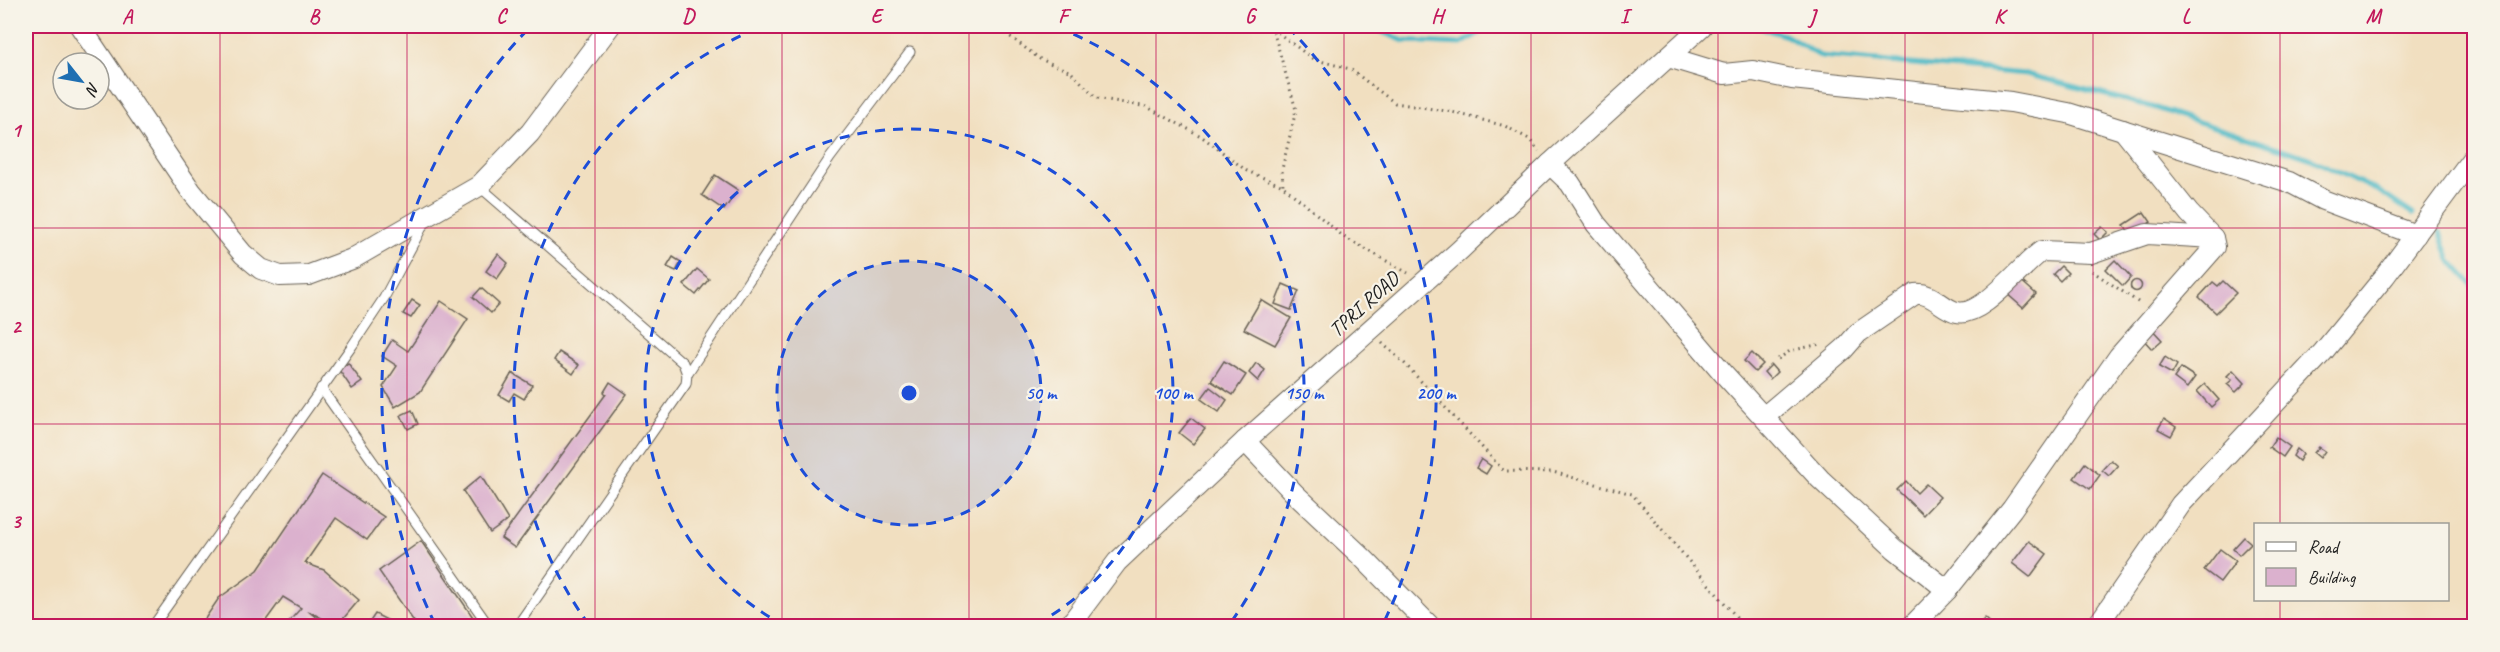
<svg xmlns="http://www.w3.org/2000/svg" width="2500" height="652" font-family="Caveat,sans-serif">
	<style>
		.lines { fill: none; stroke-linecap: round; stroke-linejoin: round }
		.stream { stroke: #4ab8c4; stroke-width: 5 }
		.building { fill: #dbb1ce }
		.lane-casing { stroke: #676055; stroke-width: 11 }
		.street-casing { stroke: #676055; stroke-width: 22 }
		.path { stroke: #676055; stroke-width: 3; stroke-dasharray: 1.5 4.5; stroke-linecap: butt }
		.lane { stroke: #fff; stroke-width: 9 }
		.street { stroke: #fff; stroke-width: 20 }
		.grid { fill: none; stroke: #c2185b; stroke-width: 1.5; stroke-opacity: 0.55 }
		.ring { fill: none; stroke: #1d4ed8; stroke-width: 3; stroke-dasharray: 10 8 }
		.labels { text-anchor: middle; dominant-baseline: central; stroke-width: 4.5; stroke-linejoin: round; paint-order: stroke }
		.street-label { font-size: 21px; fill: #1c1c1c; stroke: #f7f3e8 }
		.centre { fill: #1d4ed8; stroke: #f7f3e8; stroke-width: 3 }
		.ring-label { font-size: 18px; text-anchor: middle; font-weight: bold; fill: #1d4ed8; stroke: #f7f3e8; stroke-width: 4.5; stroke-linejoin: round; paint-order: stroke }
		.neatline { fill: none; stroke: #c2185b; stroke-width: 2 }
		.grid-label { font-size: 20px; text-anchor: middle; font-weight: bold; fill: #c2185b }
	</style>
	<rect width="100%" height="100%" fill="#f7f3e8"/>
	<filter id="ink" filterUnits="userSpaceOnUse"><feTurbulence type="fractalNoise" baseFrequency=".0167" numOctaves="2"/><feDisplacementMap in="SourceGraphic" scale="12" xChannelSelector="R" yChannelSelector="G"/><feConvolveMatrix kernelMatrix="1 2 1 2 8 2 1 2 1" color-interpolation-filters="sRGB"/></filter>
	<filter id="wash" filterUnits="userSpaceOnUse"><feTurbulence type="fractalNoise" baseFrequency=".008" numOctaves="4" result="noise"/><feDisplacementMap in="SourceGraphic" scale="24" xChannelSelector="R" yChannelSelector="G"/><feGaussianBlur stdDeviation="1.35" result="paint"/><feColorMatrix in="noise" values="0 0 0 0 0 0 0 0 0 0 0 0 0 0 0 0 0 1.4 0 .05"/><feComposite in="paint" operator="in"/></filter>
	<g filter="url(#wash)">
		<rect width="100%" height="100%" fill="#f1dfc0"/>
		<g class="lines">
			<g class="stream">
				<path d="M1367,26L1404,41L1461,44L1491,26"/>
				<path d="M1755,26L1787,36L1820,56L2026,74L2156,108L2309,158L2380,192L2413,214"/>
				<path d="M2440,232L2450,260L2474,287"/>
			</g>
		</g>
		<g id="blocks">
			<g class="building">
				<path d="M715,175L738,190L724,210L702,195Z"/>
				<path d="M2144,212L2151,222L2131,235L2124,225Z"/>
				<path d="M2102,227L2108,232L2100,240L2094,234Z"/>
				<path d="M498,254L508,263L497,279L486,271Z"/>
				<path d="M673,257L681,262L676,271L667,267Z"/>
				<path d="M2115,260L2131,277L2123,286L2106,269Z"/>
				<path d="M2061,266L2068,273L2060,281L2053,274Z"/>
				<path d="M697,269L709,279L696,295L684,285Z"/>
				<path d="M2018,278L2036,294L2023,308L2005,292Z"/>
				<circle cx="2136" cy="286" r="5.5"/>
				<path d="M2223,281L2236,293L2216,313L2199,297L2213,282L2218,286Z"/>
				<path d="M1283,284L1299,291L1291,310L1275,304Z"/>
				<path d="M481,288L499,304L491,313L473,297Z"/>
				<path d="M412,300L420,305L411,318L403,314Z"/>
				<path d="M1261,300L1291,318L1275,345L1244,329Z"/>
				<path d="M441,301L468,319L420,392L395,407L383,387L397,366L382,356L392,340L408,351Z"/>
				<path d="M2150,327L2162,340L2152,349L2141,337Z"/>
				<path d="M559,352L579,365L573,374L554,360Z"/>
				<path d="M1752,353L1763,364L1755,372L1744,361Z"/>
				<path d="M2165,357L2177,365L2172,374L2159,367Z"/>
				<path d="M1224,361L1246,375L1233,395L1211,381Z"/>
				<path d="M348,363L362,382L352,389L339,370Z"/>
				<path d="M1256,363L1265,370L1258,381L1249,373Z"/>
				<path d="M1771,365L1777,372L1770,379L1764,372Z"/>
				<path d="M2181,368L2195,377L2187,388L2174,378Z"/>
				<path d="M2233,370L2245,383L2236,392L2227,384L2232,380L2227,376Z"/>
				<path d="M512,373L532,385L524,399L514,393L509,401L499,395Z"/>
				<path d="M610,382L627,394L515,548L501,538L606,394L604,392Z"/>
				<path d="M2205,384L2219,400L2211,407L2197,391Z"/>
				<path d="M1210,387L1227,400L1219,412L1201,399Z"/>
				<path d="M412,410L418,424L408,429L401,415Z"/>
				<path d="M1191,418L1205,429L1193,444L1179,433Z"/>
				<path d="M2164,419L2176,427L2171,436L2158,429Z"/>
				<path d="M2276,437L2290,447L2283,457L2269,447Z"/>
				<path d="M2319,447L2325,451L2320,458L2314,453Z"/>
				<path d="M2297,449L2303,454L2299,461L2293,456Z"/>
				<path d="M1481,459L1491,466L1486,474L1476,468Z"/>
				<path d="M2111,460L2118,466L2109,476L2102,470Z"/>
				<path d="M2085,463L2100,475L2090,489L2074,478Z"/>
				<path d="M322,475L384,517L367,540L336,518L305,563L324,570L359,600L337,626L308,611L327,626H285L301,608L283,597L262,626H200L219,598L258,570Z"/>
				<path d="M481,476L508,520L490,533L463,491Z"/>
				<path d="M1906,481L1917,493L1926,484L1940,497L1923,515L1897,490Z"/>
				<path d="M2244,537L2251,543L2239,555L2233,549Z"/>
				<path d="M421,541L479,626H417L379,571Z"/>
				<path d="M2029,541L2047,554L2030,577L2012,563Z"/>
				<path d="M2220,549L2236,561L2220,582L2204,570Z"/>
				<path d="M375,614L389,621L392,626H367Z"/>
				<path d="M1985,618L1994,626L1978,625Z"/>
			</g>
		</g>
	</g>
	<g filter="url(#ink)">
		<use href="#blocks" fill-opacity="0" stroke="#676055" stroke-width="1.5"/>
		<g class="lines">
			<g class="lane-casing">
				<g id="lane">
					<path d="M479,186L683,363L687,374L686,384L517,626"/>
					<path d="M687,374L830,158L910,52"/>
					<path d="M321,388L489,626"/>
					<path d="M153,626L352,346L384,298L426,220"/>
				</g>
			</g>
			<g class="street-casing">
				<g id="street">
					<path d="M80,26L191,191L243,254L261,269L280,276L309,275L352,259L479,186L530,133L610,26"/>
					<path d="M1668,57L1724,74L1753,71L1792,79L2011,102L2068,113L2289,182L2323,200L2416,235"/>
					<path d="M1550,164L1570,183L1596,224L1724,374L1820,479L1895,549L1947,590"/>
					<path d="M1765,416L1844,349L1858,333L1915,294C1933,292 1942,309 1957,312C1982,318 2022,264 2042,251L2091,253L2147,234L2213,238"/>
					<path d="M1245,441L1295,494L1362,557L1430,626"/>
					<path d="M1069,626L1117,562L1245,441L1460,250L1550,164L1702,26"/>
					<path d="M1912,626L1947,590L2012,509L2119,356L2215,247L2213,238L2189,213L2123,130"/>
					<path d="M2097,626L2181,504L2323,352L2385,276L2474,156"/>
				</g>
			</g>
			<g class="path">
				<path d="M996,26L1040,59L1071,72L1097,98L1147,107L1201,136L1247,171L1283,186L1344,237L1408,273"/>
				<path d="M1272,26L1296,110L1282,169L1283,186"/>
				<path d="M1273,29L1313,59L1350,69L1395,103L1452,112L1505,126L1529,139L1539,151"/>
				<path d="M2092,271L2141,304"/>
				<path d="M1382,343L1405,364L1504,471L1553,472L1632,494L1744,626"/>
				<path d="M1778,359L1790,351L1820,344"/>
			</g>
			<use href="#lane" class="lane"/>
			<use href="#street" class="street"/>
		</g>
	</g>
	<path class="grid" d="M220,26V626M407,26V626M595,26V626M782,26V626M969,26V626M1156,26V626M1344,26V626M1531,26V626M1718,26V626M1905,26V626M2093,26V626M2280,26V524M26,228H2474M26,424H2474M2280,600V626"/>
	<circle cx="909" cy="393" r="132" fill="#1d4ed8" fill-opacity=".12"/>
	<g class="ring">
		<circle cx="909" cy="393" r="132"/>
		<path d="M785 626A264 264 0 1 1 1033 626"/>
		<path d="M589 625A395 395 0 0 1 761 27M1057 27A395 395 0 0 1 1229 625"/>
		<path d="M435 624A527 527 0 0 1 530 27M1288 27A527 527 0 0 1 1383 624"/>
	</g>
	<g class="labels">
		<g class="street-label">
			<text transform="translate(1364 304) rotate(-42)">TPRI ROAD</text>
		</g>
	</g>
	<circle cx="909" cy="393" r="9" class="centre"/>
	<g class="ring-label">
		<text x="1041" y="399">50 m</text>
		<text x="1173" y="399">100 m</text>
		<text x="1304" y="399">150 m</text>
		<text x="1436" y="399">200 m</text>
	</g>
	<rect width="2500" height="652" fill="none" stroke="#f7f3e8" stroke-width="66"/>
	<rect x="2254" y="523" width="195" height="78" fill="#f7f3e8" stroke="#9f9d96" stroke-width="1.5"/>
	<rect x="2266" y="542" width="30" height="9" fill="#ffffff" stroke="#9f9d96" stroke-width="1.5"/>
	<text x="2308" y="553" font-size="18" fill="#1c1c1c">Road</text>
	<rect x="2266" y="568" width="30" height="18" fill="#dbb1ce" stroke="#9f9d96" stroke-width="1.5"/>
	<text x="2308" y="583" font-size="18" fill="#1c1c1c">Building</text>
	<g transform="translate(81 81) rotate(121)"><circle r="28" fill="#f7f3e8" stroke="#9f9d96" stroke-width="1.5"/>
	<path d="M0-4.5L10 22L0 15L-10 22Z" fill="#1f6fb2"/>
	<text y="-9" font-size="16" font-weight="bold" text-anchor="middle" fill="#1c1c1c">N</text>
	</g>
	<rect x="33" y="33" width="2434" height="586" class="neatline"/>
	<g class="grid-label">
		<text x="127" y="23">A</text>
		<text x="314" y="23">B</text>
		<text x="501" y="23">C</text>
		<text x="688" y="23">D</text>
		<text x="876" y="23">E</text>
		<text x="1063" y="23">F</text>
		<text x="1250" y="23">G</text>
		<text x="1437" y="23">H</text>
		<text x="1624" y="23">I</text>
		<text x="1812" y="23">J</text>
		<text x="1999" y="23">K</text>
		<text x="2186" y="23">L</text>
		<text x="2373" y="23">M</text>
		<text x="16" y="137">1</text>
		<text x="16" y="333">2</text>
		<text x="16" y="528">3</text>
	</g>
</svg>
